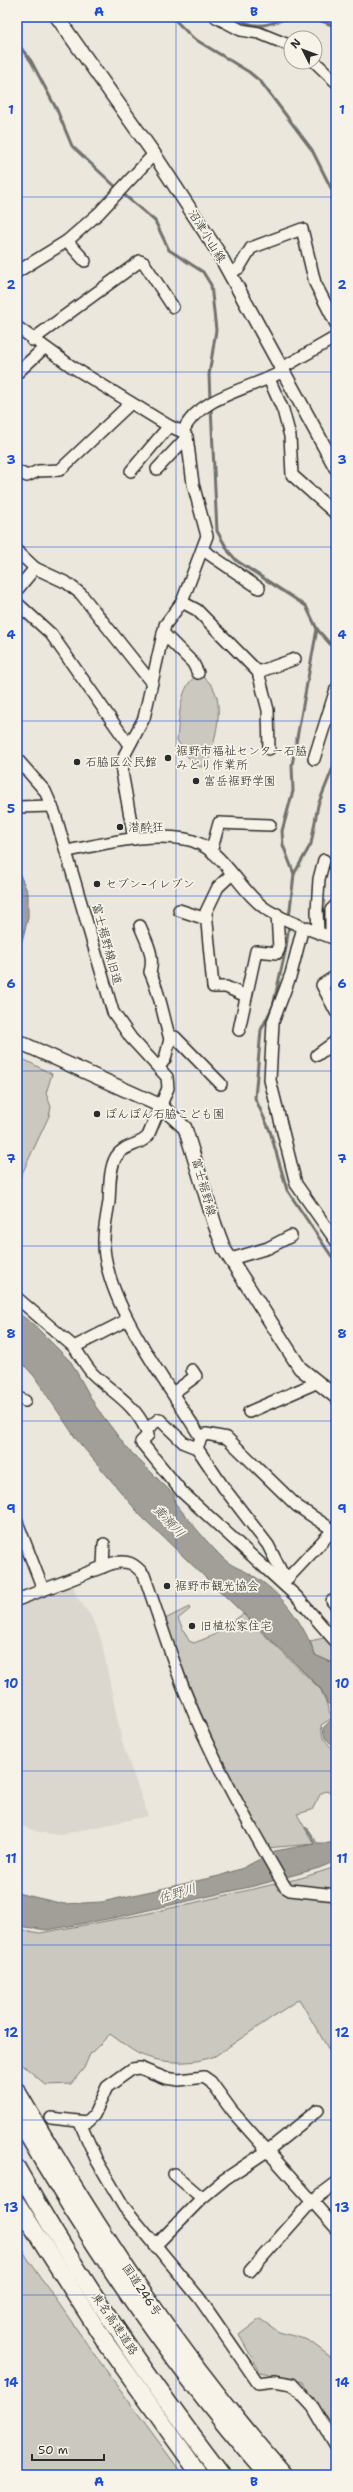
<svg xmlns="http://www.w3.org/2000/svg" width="353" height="2492" font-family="'Shantell Sans','Klee One',sans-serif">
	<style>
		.built { fill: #dbd7ce }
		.green { fill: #cbc8bf; stroke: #7b7a75 }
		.water { fill: #a29f98; stroke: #72716c }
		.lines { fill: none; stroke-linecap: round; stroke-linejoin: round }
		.stream { stroke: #72716c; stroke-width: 3 }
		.minor-casing { stroke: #2b2b2b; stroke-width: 14 }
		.major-casing { stroke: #2b2b2b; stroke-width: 16 }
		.highway-casing { stroke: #2b2b2b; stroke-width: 19 }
		.minor { stroke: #f7f3e8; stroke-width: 11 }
		.major { stroke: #f7f3e8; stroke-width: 13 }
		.highway { stroke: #f7f3e8; stroke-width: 16 }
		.grid { fill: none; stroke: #1d4ed8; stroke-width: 1; stroke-opacity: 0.55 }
		.poi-dot { fill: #2b2b2b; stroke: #f7f3e8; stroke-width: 1.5 }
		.labels { text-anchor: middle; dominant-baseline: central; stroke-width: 3.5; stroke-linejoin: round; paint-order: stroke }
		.street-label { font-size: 12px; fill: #2b2b2b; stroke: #f7f3e8 }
		.poi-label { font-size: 12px; fill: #2b2b2b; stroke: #f7f3e8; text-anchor: start }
		.water-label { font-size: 13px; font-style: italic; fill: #555451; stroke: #f7f3e8 }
		.neatline { fill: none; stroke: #1d4ed8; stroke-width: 1.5 }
		.grid-label { font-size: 13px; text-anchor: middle; font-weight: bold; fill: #1d4ed8 }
	</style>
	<rect width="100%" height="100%" fill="#ebe7dd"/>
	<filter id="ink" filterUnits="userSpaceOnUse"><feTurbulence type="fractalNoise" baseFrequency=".025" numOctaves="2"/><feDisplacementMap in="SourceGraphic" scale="8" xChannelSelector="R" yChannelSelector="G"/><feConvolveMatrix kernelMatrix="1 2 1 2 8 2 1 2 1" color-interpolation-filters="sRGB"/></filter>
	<g filter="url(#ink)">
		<path class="built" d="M73,1583L76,1596L91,1616L101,1639L122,1742L148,1816L59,1835L38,1832L17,1824V1605Z"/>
		<g class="green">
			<path d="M199,675C232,690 214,740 208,766L198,767L187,756L177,740C179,722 179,682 199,675Z"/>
			<path d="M17,1056L52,1074L46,1093L51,1107L49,1116L19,1180L17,1219Z"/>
			<path d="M189,1607L190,1609L178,1619L189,1641L194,1643L212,1636L243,1614L321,1690L332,1718L321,1725L323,1738L336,1753V1799L327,1791L321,1793L312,1810L297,1814L314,1844L265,1848C228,1774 191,1698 165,1619Z"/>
			<path d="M328,1637L336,1646V1661L333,1663L315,1655L310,1641Z"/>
			<path d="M336,1867V2062L299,1999L215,2056C192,2065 162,2064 139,2054C129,2049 119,2040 110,2034L90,2054L84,2068L71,2084L46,2085L17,2060V1929L40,1933L145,1914L301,1878Z"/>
			<path d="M17,2235L26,2256L89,2347L183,2475H17Z"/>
			<path d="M260,2319L279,2332L308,2340L336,2361V2434L302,2382L260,2372L239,2335Z"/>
		</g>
		<g class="water">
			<path d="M17,868L28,893V918L17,960Z"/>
			<path d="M17,1312L34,1325L71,1362L96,1407L127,1448L174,1495L175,1503C191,1522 207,1543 225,1560C233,1567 244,1570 252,1575C281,1592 304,1623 315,1655L333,1663L336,1661V1709L327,1703L321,1689L292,1660L141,1516L77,1440L34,1376L17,1357Z"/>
			<path d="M336,1715V1748L325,1738L323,1728Z"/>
			<path d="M306,1827L317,1843H336V1861L319,1868L258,1885L118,1917L47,1930L17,1926V1893L64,1904L102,1902L219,1876L243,1868L275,1851L314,1844L311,1836L305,1828Z"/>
		</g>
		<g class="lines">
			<g class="stream">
				<path d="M172,17L193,38L249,72L261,82L312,150L336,198"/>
				<path d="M235,17C267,36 273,16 303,17C313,17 327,23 336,27"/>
				<path d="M17,43L31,61L57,110L72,146L118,189"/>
				<path d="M122,193L155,221L169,250L203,272L211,285L216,330L209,375L210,399"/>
				<path d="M211,407L217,531L229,552L237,561L306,606L317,629L292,765L293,791L282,831L283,845L294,874L289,918"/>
				<path d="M317,629L331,645L336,646"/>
				<path d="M294,874L311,844L318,805L336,760"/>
				<path d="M289,924L286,948L273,1006L261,1030L255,1098L270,1131L287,1190L336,1263"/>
			</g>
			<g class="minor-casing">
				<g id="minor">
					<path d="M216,17L241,30L259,33L291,46"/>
					<path d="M315,62L336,82"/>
					<path d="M67,241L85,261"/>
					<path d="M17,272L67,241L99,213L154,154"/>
					<path d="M230,273L239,268L251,248L302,229L315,283L336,324"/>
					<path d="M17,327L71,366L169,426L183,432"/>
					<path d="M32,340L140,261L144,263L173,307"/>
					<path d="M282,368L336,337"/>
					<path d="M17,373L44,348"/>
					<path d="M269,379L283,410L290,436L292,475L336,514"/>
					<path d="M157,469L187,437"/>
					<path d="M17,471L27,476L38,471L60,470L131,403"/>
					<path d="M131,471L169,426"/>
					<path d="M203,550L259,588"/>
					<path d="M17,551L35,568L67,583L81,594L151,682"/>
					<path d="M17,590L35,568"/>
					<path d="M182,602L197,610L258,672L268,710L269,749"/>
					<path d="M17,603L51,634L129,745"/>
					<path d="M163,633L193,663L198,673"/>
					<path d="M258,672L295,659"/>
					<path d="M17,759L45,791L55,814L113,1012L131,1038L167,1077L168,1088L148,1136C140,1146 124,1144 116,1157C109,1169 110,1188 109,1202C106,1220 102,1238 105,1256C114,1315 170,1387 201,1438"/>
					<path d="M314,759L336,689"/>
					<path d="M17,807L52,806"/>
					<path d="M134,839L122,772L125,754L144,718L165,625L182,602L207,536L193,484L187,437L183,432C196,397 252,389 283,371"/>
					<path d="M67,851C105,844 146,832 185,839C223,845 238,892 269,911C289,923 314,931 336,939"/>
					<path d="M211,852L219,823L270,825"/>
					<path d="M232,874L218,887L206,912L213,987H226L246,996"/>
					<path d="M179,910L206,919"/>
					<path d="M140,926C146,941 155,955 150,972C160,993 163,1016 170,1039"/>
					<path d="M303,927L291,974L273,1022L270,1080L296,1184L336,1241"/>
					<path d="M318,932L317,911L319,879L324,860"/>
					<path d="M331,937V910L336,905"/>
					<path d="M336,976L322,985L336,1012"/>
					<path d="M239,1030L256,951L277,953L279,949L277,914"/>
					<path d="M317,1055L336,1041"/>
					<path d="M159,1067L165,1059L170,1039L175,1037L221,1084"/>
					<path d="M231,1259L268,1248L291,1236"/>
					<path d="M17,1298L74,1347"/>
					<path d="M127,1320L74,1347C80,1355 86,1367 93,1374C113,1393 135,1404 146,1430"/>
					<path d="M173,1393L196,1376L192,1370"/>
					<path d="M17,1397L25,1401"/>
					<path d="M249,1412L316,1383"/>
					<path d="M197,1448L184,1443L159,1419L146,1430L148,1435L141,1442L182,1492L297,1597L336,1642"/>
					<path d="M17,1522L43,1589"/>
					<path d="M333,1530L288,1578L281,1571L268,1545L224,1488L197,1448L201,1438L206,1434L227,1438L297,1506L336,1532"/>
					<path d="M103,1567L104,1544"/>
					<path d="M17,1600L113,1563C128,1560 134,1563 144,1575C158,1614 170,1654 185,1692C212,1760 248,1823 285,1887L290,1890L336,1895"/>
					<path d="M332,1601L336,1605"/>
					<path d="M51,2118L87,2122L94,2115L107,2087L132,2069L140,2068L165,2078L179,2080L204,2077L211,2082L232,2111L336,2228"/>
					<path d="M80,2123L97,2161L124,2207L200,2299L258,2383L274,2381L292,2384L313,2407L336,2446"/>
					<path d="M174,2174L202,2198"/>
					<path d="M155,2246L202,2198L225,2179L267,2151L318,2110"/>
					<path d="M250,2271L312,2201L336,2183"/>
				</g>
			</g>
			<g class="major-casing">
				<g id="major">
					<path d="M57,17L154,154L218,252L336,468"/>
					<path d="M17,1041L161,1106L185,1128L215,1225L224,1249L300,1368L336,1397"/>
				</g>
			</g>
			<g class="highway-casing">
				<g id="highway">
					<path d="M17,2091C95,2226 181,2359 285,2475"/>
					<path d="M17,2117C89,2243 172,2366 268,2475"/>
					<path d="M17,2168C77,2275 148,2378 222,2475"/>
					<path d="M17,2203L106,2343L200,2475"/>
				</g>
			</g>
			<use href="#minor" class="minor"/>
			<use href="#major" class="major"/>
			<use href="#highway" class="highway"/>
		</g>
	</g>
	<path class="grid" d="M176,17V2475M17,197H336M17,372H336M17,547H336M17,721H336M17,896H336M17,1071H336M17,1246H336M17,1421H336M17,1596H336M17,1771H336M17,1945H336M17,2120H336M17,2295H336"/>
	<g class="poi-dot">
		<circle cx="168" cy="758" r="4"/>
		<circle cx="77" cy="762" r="4"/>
		<circle cx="196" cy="781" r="4"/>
		<circle cx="120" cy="827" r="4"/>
		<circle cx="97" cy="884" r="4"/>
		<circle cx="97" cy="1114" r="4"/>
		<circle cx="167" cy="1586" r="4"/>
		<circle cx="192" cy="1626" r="4"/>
	</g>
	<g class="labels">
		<g class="street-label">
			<text transform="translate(207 236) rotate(58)">沼津小山線</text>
			<text transform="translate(107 944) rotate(75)">富士裾野線旧道</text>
			<text transform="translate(204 1187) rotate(74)">富士裾野線</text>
			<text transform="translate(142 2290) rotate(56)">国道246号</text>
			<text transform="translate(115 2324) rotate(56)">東名高速道路</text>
		</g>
		<g class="poi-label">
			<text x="176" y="751">裾野市福祉センター石脇<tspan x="176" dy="14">みどり作業所</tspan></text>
			<text x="85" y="762">石脇区公民館</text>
			<text x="204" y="781">富岳裾野学園</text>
			<text x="128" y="827">潜酔狂</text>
			<text x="105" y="884">セブン-イレブン</text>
			<text x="105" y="1114">ぽんぽん石脇こども園</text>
			<text x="175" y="1586">裾野市観光協会</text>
			<text x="200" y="1626">旧植松家住宅</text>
		</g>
		<g class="water-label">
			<text transform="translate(169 1521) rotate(47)">黄瀬川</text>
			<text transform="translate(177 1893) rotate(-16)">佐野川</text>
		</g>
	</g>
	<rect width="353" height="2492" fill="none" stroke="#f7f3e8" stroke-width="44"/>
	<g transform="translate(303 50) rotate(312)"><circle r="19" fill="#f7f3e8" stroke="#a5a39c"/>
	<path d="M0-3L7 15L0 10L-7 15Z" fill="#2b2b2b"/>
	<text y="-6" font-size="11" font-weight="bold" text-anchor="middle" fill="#2b2b2b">N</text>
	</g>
	<path d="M32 2454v6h72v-6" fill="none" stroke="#2b2b2b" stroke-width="2"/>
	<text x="38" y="2454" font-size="12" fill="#2b2b2b" stroke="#f7f3e8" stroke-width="3" paint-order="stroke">50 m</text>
	<rect x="22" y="22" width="309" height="2448" class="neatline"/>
	<g class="grid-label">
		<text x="99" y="16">A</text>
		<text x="254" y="16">B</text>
		<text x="11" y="114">1</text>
		<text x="342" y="114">1</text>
		<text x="11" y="289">2</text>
		<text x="342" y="289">2</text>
		<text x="11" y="464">3</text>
		<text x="342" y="464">3</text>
		<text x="11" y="639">4</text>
		<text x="342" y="639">4</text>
		<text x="11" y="813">5</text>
		<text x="342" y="813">5</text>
		<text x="11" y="988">6</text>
		<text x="342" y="988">6</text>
		<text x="11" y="1163">7</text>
		<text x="342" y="1163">7</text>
		<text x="11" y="1338">8</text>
		<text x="342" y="1338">8</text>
		<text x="11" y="1513">9</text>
		<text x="342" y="1513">9</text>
		<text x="11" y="1688">10</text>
		<text x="342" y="1688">10</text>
		<text x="11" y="1863">11</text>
		<text x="342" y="1863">11</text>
		<text x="11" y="2037">12</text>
		<text x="342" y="2037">12</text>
		<text x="11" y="2212">13</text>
		<text x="342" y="2212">13</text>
		<text x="11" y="2387">14</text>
		<text x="342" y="2387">14</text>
		<text x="99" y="2486">A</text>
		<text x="254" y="2486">B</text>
	</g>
</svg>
